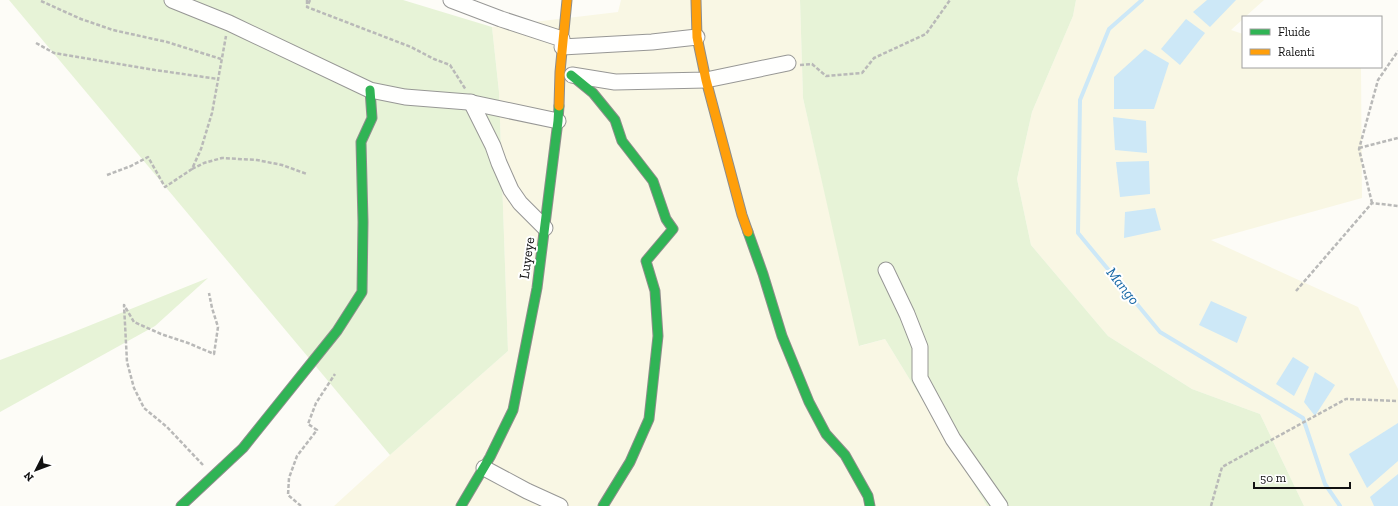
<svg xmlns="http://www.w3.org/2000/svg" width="1398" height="506" font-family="'Zilla Slab',serif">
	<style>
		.farmland { fill: #f9f7e4 }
		.green { fill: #e7f3d7 }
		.water { fill: #cde8f7 }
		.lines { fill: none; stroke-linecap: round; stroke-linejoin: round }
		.stream { stroke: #cde8f7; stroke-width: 4 }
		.street-casing { stroke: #979795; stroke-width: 17 }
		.fast-casing { stroke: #8e8d8b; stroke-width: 11 }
		.slow-casing { stroke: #8e8d8b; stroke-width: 11 }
		.path { stroke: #b9b9b8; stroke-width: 2.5; stroke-dasharray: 4 2; stroke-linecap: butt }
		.street { stroke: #fffffe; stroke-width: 15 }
		.fast { stroke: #30b455; stroke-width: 9 }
		.slow { stroke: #ff9f0a; stroke-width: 9 }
		.labels { text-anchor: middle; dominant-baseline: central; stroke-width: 4; stroke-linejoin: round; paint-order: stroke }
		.street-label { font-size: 14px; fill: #111; stroke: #fff }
		.water-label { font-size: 15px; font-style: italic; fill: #1768a6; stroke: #fff }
	</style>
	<rect width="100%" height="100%" fill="#fdfcf7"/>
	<g class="farmland">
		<path d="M621,0H800L803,98L860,346L885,339L987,506H334L390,455L508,351L499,92L492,27L618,12Z"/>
		<path d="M1076,0H1264L1245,17H1243V19L1231,30L1243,34V67H1361L1362,198L1211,240L1358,307L1398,389V506H1304L1260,414L1192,389L1108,336L1031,245L1017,179L1032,112L1073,16Z"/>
	</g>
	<g class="green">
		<path d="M9,0H403L492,27L499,92L508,351L390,455Z"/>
		<path d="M800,0H1076L1073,16L1032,112L1017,179L1031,245L1108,336L1192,389L1260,414L1304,506H987L885,339L859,346L803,98Z"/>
		<path d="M208,278L155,326L0,412V360L66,335Z"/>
	</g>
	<g class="water">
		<path d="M1207,0H1236L1210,27L1193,12Z"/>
		<path d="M1186,19L1205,33L1180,65L1161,49Z"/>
		<path d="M1145,49L1169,63L1154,109H1114V77Z"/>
		<path d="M1113,117L1146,121L1147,153L1115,150Z"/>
		<path d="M1149,161L1150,194L1120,197L1116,162Z"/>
		<path d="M1155,208L1161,230L1124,238L1125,212Z"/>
		<path d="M1211,301L1247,317L1237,343L1199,325Z"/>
		<path d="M1293,357L1309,367L1294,396L1276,384Z"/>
		<path d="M1315,372L1335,385L1315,416L1304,402Z"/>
		<path d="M1398,423V461L1367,488L1349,454Z"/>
		<path d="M1398,474V506H1374L1370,497Z"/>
	</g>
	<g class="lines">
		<path class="stream" d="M1142,0L1109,29L1080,100L1078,233L1160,332L1303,418L1325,484L1340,506"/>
		<g class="street-casing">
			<g id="street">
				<path d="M172,0L229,23L370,90L405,97L468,102L558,121"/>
				<path d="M451,0L501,19L562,39"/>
				<path d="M562,47L652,42L697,37"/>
				<path d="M572,75L615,82L706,80L788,63"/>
				<path d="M471,102L493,146L499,163L511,190L520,203L545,228"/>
				<path d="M886,270L907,314L920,347V378L953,439L1000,506"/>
				<path d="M484,468L527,491L560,506"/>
			</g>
		</g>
		<g class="fast-casing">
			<g id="fast">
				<path d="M571,75L593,93L615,120L622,141L653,181L666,219L673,229L646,261L655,291L658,336L649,419L630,462L603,506"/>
				<path d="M748,232L763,274L782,336L809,402L826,434L845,455L868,496L870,506"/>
				<path d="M181,506L243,448L337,331L362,292L363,222L361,142L372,118L370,90"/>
				<path d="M461,506L490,457L513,410L537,288L558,121L559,106"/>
			</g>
		</g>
		<g class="slow-casing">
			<g id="slow">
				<path d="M696,0L697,37L706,80L742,215L748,232"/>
				<path d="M559,106L560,72L567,0"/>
			</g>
		</g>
		<g class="path">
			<path d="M307,0V6"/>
			<path d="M310,0L307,7L411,47L434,59L450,65L466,90"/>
			<path d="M41,1L81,19L113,30L167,42L221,59"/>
			<path d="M36,43L54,53L155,70L218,79"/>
			<path d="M800,65L812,64L826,76L862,73L874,58L926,34L950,0"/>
			<path d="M1359,148L1398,138"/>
			<path d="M192,169L204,163L222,158L257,160L282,165L307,174"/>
			<path d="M107,175L131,166L148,157L165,187L192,169L201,149L212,113L226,36"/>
			<path d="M1372,203L1359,149L1378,80L1398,51"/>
			<path d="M1296,291L1372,203L1398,206"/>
			<path d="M203,465L167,427L144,408L134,388L127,362L124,305L134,322L161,334L188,343L214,354L218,327L212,308L209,293"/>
			<path d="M301,506L288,495L289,478L297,456L317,430L308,424L316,403L335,374"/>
			<path d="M1211,506L1222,467L1346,399L1398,401"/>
		</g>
		<use href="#street" class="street"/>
		<use href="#fast" class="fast"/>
		<use href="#slow" class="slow"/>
	</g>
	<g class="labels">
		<g class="street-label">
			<text transform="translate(527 258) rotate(-82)">Luyeye</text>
		</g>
		<g class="water-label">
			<text transform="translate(1123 286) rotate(51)">Mango</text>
		</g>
	</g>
	<rect x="1242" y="16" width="140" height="52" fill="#ffffff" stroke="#a0a0a0"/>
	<rect x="1250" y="29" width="20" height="6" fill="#30b455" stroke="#a0a0a0"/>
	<text x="1278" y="36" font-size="12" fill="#111111">Fluide</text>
	<rect x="1250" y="49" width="20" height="6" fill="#ff9f0a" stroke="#a0a0a0"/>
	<text x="1278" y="56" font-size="12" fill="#111111">Ralenti</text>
	<g transform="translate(36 470) rotate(228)" stroke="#ffffff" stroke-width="3" paint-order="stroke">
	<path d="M0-3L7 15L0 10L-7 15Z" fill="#111111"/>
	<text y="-6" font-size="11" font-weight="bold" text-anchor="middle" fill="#111111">N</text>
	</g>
	<path d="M1254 482v6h96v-6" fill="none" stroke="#111111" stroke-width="2"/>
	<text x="1260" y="482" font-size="12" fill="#111111" stroke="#ffffff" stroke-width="3" paint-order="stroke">50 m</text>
</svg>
